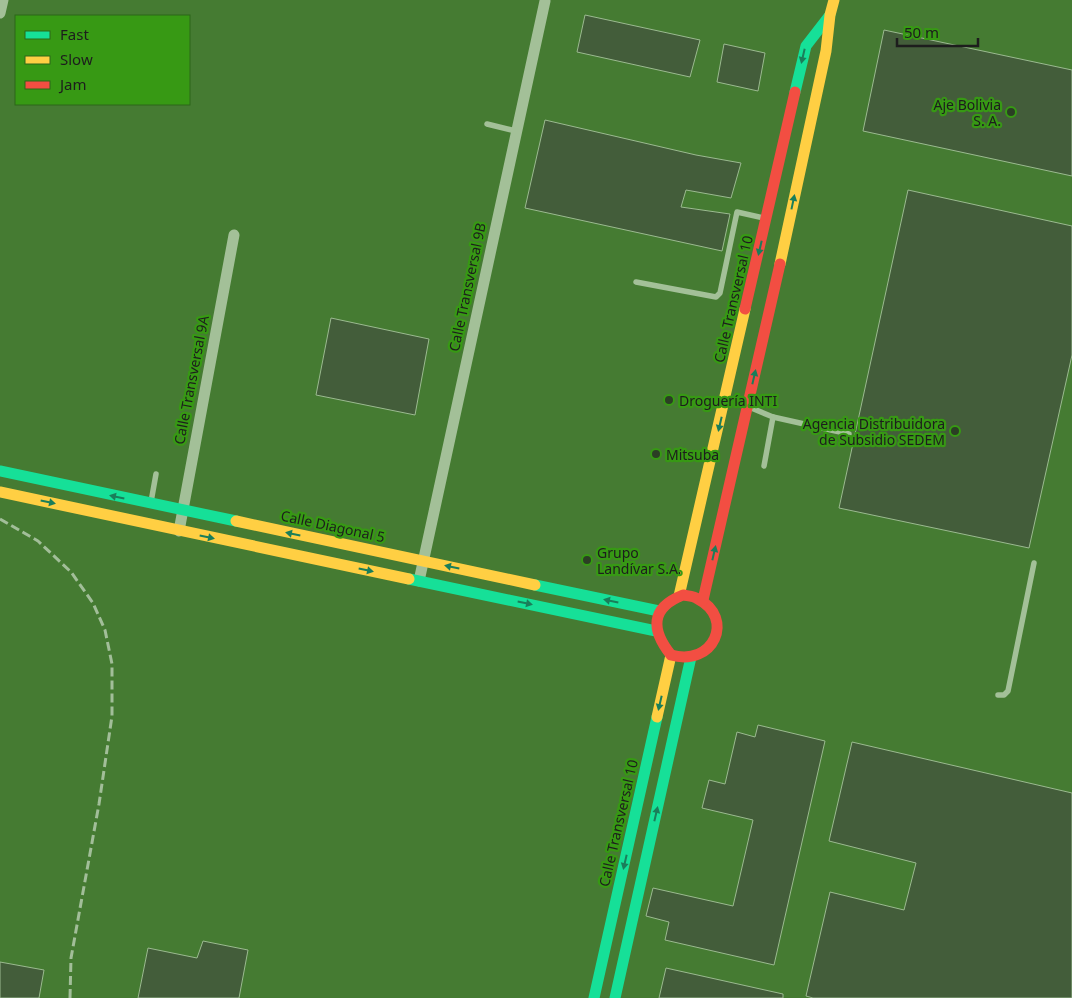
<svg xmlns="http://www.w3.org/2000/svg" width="1072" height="998" font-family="'Noto Sans',sans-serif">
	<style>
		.building { fill: #435d3a; stroke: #9bba90 }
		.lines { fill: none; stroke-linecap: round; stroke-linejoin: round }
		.lane { stroke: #a3c098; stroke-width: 5.5 }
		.street { stroke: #a3c098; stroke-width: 11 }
		.fast { stroke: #16e098; stroke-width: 11 }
		.slow { stroke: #ffcf43; stroke-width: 11 }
		.jam { stroke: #f24e42; stroke-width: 11 }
		.rail { stroke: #a2be99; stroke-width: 3; stroke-dasharray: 9 4; stroke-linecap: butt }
		.oneway { fill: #1a7e5a }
		.poi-dot { fill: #2b3e24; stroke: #379914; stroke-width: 2 }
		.labels { text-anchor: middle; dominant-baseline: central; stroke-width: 4.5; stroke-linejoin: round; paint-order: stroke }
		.poi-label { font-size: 14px; fill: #1d1d1d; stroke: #379914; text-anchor: start }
		.street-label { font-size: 14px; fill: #1d1d1d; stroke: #379914 }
	</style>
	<rect width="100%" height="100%" fill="#457b32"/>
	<g class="building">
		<path d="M585,15L700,40L690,77L577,52Z"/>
		<path d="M884,30L1072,70V176L863,131Z"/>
		<path d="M724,44L765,53L758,91L717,82Z"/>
		<path d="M545,120L696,155L741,163L731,198L686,190L681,207L730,214L722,251L525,208Z"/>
		<path d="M908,190L1072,226V355L1029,548L839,508Z"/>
		<path d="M331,318L429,339L415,415L316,395Z"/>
		<path d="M758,725L825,741L774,965L665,940L669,922L646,916L653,888L733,906L753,820L702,808L709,780L725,784L737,732L755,737Z"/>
		<path d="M852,742L1072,793V998H813L806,996L830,892L904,910L916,863L829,841Z"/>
		<path d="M203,941L248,950L239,998H138L148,948L197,958Z"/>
		<path d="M0,962L44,970L39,998H0Z"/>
		<path d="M666,968L783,994V998H659Z"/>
	</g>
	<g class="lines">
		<g class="lane">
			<path d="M487,124L516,131"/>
			<path d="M636,282L716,297L720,293L737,212L764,218"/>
			<path d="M749,407L773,417L849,434"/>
			<path d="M764,466L773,417"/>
			<path d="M151,502L156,474"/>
			<path d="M998,695H1004L1008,691L1034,563"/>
		</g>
		<g class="street">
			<path d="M0,13L3,0"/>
			<path d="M179,531L234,235"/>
			<path d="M419,581L545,1"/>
		</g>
		<g class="fast">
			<path d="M795,92L806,46L830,15"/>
			<path d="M0,471L236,521"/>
			<path d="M409,579L656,631"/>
			<path d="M535,585L659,611"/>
			<path d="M594,998L657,717"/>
			<path d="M615,998L691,657"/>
		</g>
		<g class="slow">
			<path d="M780,264L826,51L830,15L834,0"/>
			<path d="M0,492L409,579"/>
			<path d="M236,521L535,585"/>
			<path d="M679,596L745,309"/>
			<path d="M657,717L671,655"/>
		</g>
		<g class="jam">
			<path d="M745,309L795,92"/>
			<path d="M683,595C688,596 694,596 698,599C735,618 714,667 671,655C651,630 650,608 683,595Z"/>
			<path d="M703,600L780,264"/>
		</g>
		<path class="rail" d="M0,519L38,541L71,572L93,603L105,630L112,664V716L99,804L71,958L70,998"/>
	</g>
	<defs><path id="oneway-solid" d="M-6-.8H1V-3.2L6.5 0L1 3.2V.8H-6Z" transform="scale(1.25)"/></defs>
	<g class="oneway">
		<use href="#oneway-solid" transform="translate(803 56) rotate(103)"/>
		<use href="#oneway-solid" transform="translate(793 202) rotate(-78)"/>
		<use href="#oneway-solid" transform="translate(760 248) rotate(103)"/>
		<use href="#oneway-solid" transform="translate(754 377) rotate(-77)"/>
		<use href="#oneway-solid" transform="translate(720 424) rotate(103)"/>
		<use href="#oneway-solid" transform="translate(117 497) rotate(-168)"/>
		<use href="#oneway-solid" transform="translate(48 502) rotate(12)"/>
		<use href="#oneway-solid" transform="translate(293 534) rotate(-168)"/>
		<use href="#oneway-solid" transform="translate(207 537) rotate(12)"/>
		<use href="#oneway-solid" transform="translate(714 553) rotate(-77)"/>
		<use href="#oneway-solid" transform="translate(452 567) rotate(-168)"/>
		<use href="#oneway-solid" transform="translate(366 570) rotate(12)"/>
		<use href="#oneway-solid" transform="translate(611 601) rotate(-168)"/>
		<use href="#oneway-solid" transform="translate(525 603) rotate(12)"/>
		<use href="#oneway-solid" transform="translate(660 703) rotate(103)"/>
		<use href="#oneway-solid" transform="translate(656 814) rotate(-77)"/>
		<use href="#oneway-solid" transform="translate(625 862) rotate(103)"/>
	</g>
	<g class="poi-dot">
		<circle cx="1011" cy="112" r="5"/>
		<circle cx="669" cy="400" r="5"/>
		<circle cx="955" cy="431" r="5"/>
		<circle cx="656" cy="454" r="5"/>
		<circle cx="587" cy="560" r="5"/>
	</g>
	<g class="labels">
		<g class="poi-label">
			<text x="1001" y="104" text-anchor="end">Aje Bolivia<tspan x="1001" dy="16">S. A.</tspan></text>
			<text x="679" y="400">Droguería INTI</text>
			<text x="945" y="423" text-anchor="end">Agencia Distribuidora<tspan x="945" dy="16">de Subsidio SEDEM</tspan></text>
			<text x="666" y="454">Mitsuba</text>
			<text x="597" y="552">Grupo<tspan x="597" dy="16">Landívar S.A.</tspan></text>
		</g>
		<g class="street-label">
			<text transform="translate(467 287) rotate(-78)">Calle Transversal 9B</text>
			<text transform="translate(733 299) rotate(-77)">Calle Transversal 10</text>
			<text transform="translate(191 380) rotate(-79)">Calle Transversal 9A</text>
			<text transform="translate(333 526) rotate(12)">Calle Diagonal 5</text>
			<text transform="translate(618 823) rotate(-77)">Calle Transversal 10</text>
		</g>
	</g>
	<rect x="15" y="15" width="175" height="90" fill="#379914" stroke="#2d6718"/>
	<rect x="25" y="31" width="25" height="8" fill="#16e098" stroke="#2d6718"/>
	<text x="60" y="40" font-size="15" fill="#1d1d1d">Fast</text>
	<rect x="25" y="56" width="25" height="8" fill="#ffcf43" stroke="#2d6718"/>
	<text x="60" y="65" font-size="15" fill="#1d1d1d">Slow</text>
	<rect x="25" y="81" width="25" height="8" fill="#f24e42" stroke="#2d6718"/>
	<text x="60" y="90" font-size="15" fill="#1d1d1d">Jam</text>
	<path d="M897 38v8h81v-8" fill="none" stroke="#1d1d1d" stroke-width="2.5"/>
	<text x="904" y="38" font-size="15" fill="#1d1d1d" stroke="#379914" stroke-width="4" paint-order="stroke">50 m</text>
</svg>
